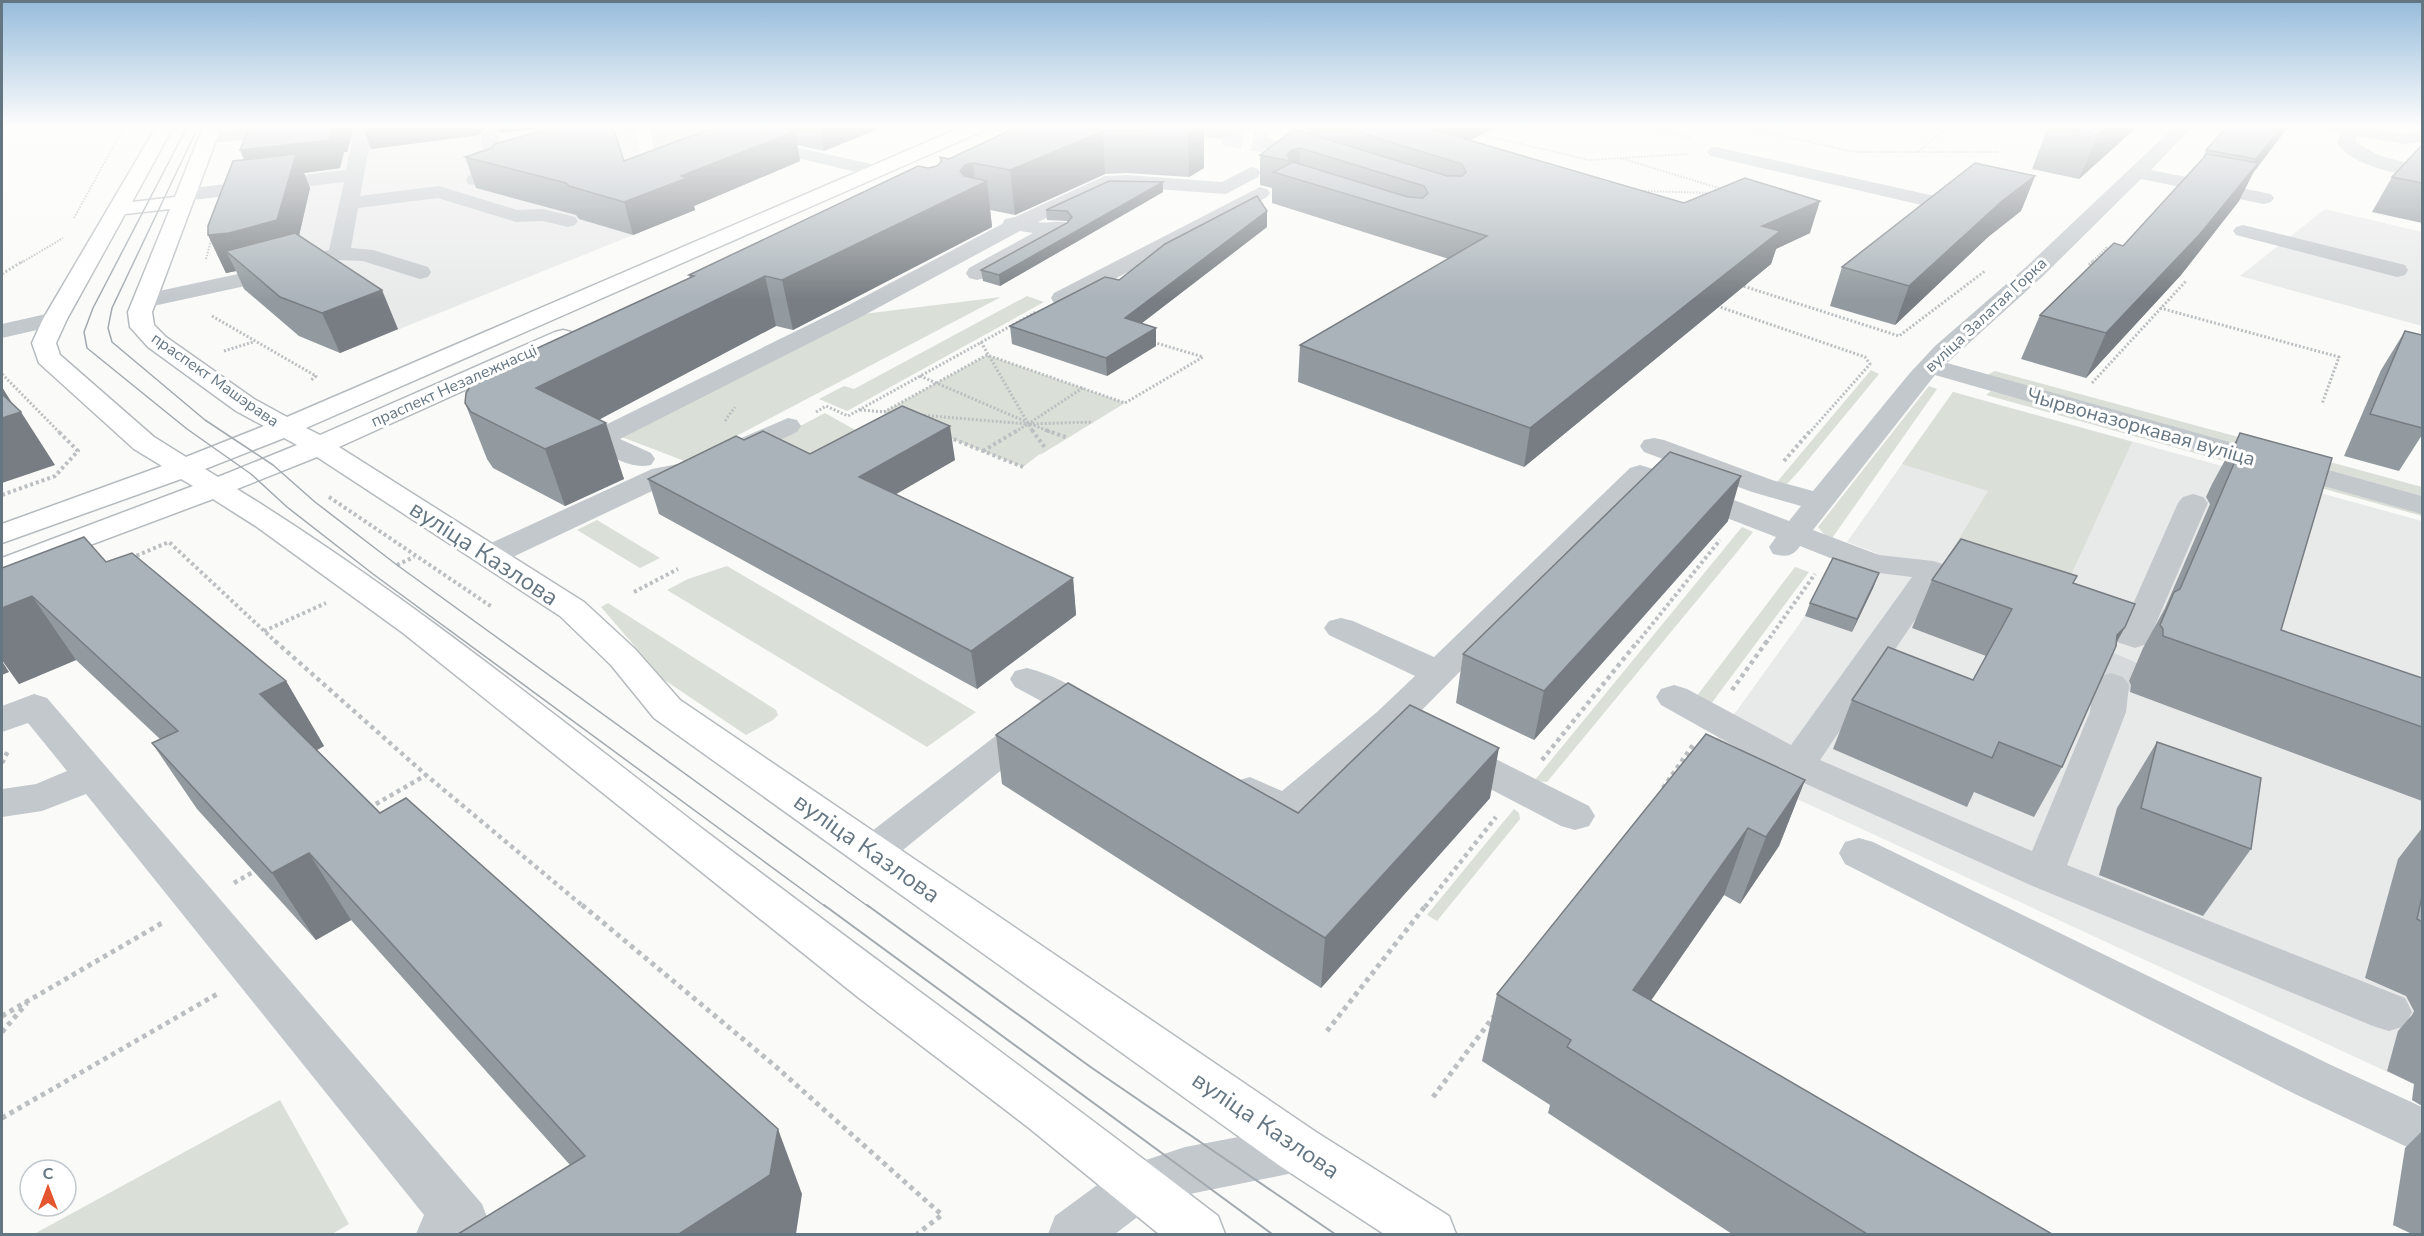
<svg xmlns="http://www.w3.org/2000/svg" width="2424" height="1236" font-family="'Nunito Sans',sans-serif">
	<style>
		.built { fill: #e8e9e9 }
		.green { fill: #dadfd7 }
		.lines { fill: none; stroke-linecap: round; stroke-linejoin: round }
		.minor-tunnel-far1 { stroke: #d5d9db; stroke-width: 20; stroke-dasharray: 20 10; stroke-linecap: butt }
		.minor-tunnel { stroke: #d5d9db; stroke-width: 38; stroke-dasharray: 38 19; stroke-linecap: butt }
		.major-casing { stroke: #b5babe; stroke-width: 3 }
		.path-far4 { stroke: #bbbfc2; stroke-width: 2; stroke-dasharray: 1.5 1.5; stroke-linecap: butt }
		.path-far3 { stroke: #bbbfc2; stroke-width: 3; stroke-dasharray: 2 2; stroke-linecap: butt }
		.path-far2 { stroke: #bbbfc2; stroke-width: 4; stroke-dasharray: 3 3; stroke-linecap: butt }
		.path-far1 { stroke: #bbbfc2; stroke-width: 4.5; stroke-dasharray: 4 4; stroke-linecap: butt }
		.path { stroke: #bbbfc2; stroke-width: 5; stroke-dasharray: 4.5 4.5; stroke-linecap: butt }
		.minor { fill: #c3c8cc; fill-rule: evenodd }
		.major { fill: #fff; fill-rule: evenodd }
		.tram-far1 { stroke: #a2aab0; stroke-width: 1.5 }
		.tram { stroke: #a2aab0; stroke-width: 2 }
		.wall { fill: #929a9f }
		.shaded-wall { fill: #777d82 }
		.building { fill: #aab3b9; stroke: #777d82; stroke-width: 1.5 }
		.labels { text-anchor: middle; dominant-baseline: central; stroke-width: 6; stroke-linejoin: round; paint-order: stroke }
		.far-street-label { font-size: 16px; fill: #657683; stroke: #fff }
		.street-label { font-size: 20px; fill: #657683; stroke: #fff }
		.near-street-label { font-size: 24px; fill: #657683; stroke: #fff }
	</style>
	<rect width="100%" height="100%" fill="#fafaf8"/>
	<g class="built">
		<path d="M349,127H634L651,197L695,210L340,353L299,336L244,288L256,285L309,173L253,180Z"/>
		<path d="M2325,209L2422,232V326L2240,276Z"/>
		<path d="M1953,392L2422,521V1088L1704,756L1805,616L1830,568L1874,564L1876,553L1847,542Z"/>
	</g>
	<g class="green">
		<path d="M649,127H746L657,162Z"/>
		<path d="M1027,296L1044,302L847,411L819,399L844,386L854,389Z"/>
		<path d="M1001,297L687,462L619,436L863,314Z"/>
		<path d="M987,355L1125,403L1040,455L1041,453L1023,467L884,412Z"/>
		<path d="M1871,370L1879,374L1799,471L1787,484L1777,482Z"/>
		<path d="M1995,371L2422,487V496L1987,375Z"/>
		<path d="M1929,386L1937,389L1830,541L1818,527Z"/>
		<path d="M1991,391L2422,511V516L1986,395Z"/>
		<path d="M1953,392L2132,442L2060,599L1946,560L1988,491L1902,464Z"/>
		<path d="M825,413L866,436L799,465L667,496Z"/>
		<path d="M597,520L660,558L640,568L577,530Z"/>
		<path d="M1742,527L1753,532L1737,552L1547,782L1534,781Z"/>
		<path d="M727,566L976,712L927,747L667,590L688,579Z"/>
		<path d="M1795,567L1809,572L1708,708L1696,697Z"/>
		<path d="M608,603L776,710L778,715L773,720L746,735L663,679L601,607Z"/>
		<path d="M1514,809L1519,813L1520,819L1437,921L1427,915Z"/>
		<path d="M280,1100L349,1224L332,1234H34Z"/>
	</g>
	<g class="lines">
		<path class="minor-tunnel-far1" d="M1223,135L1265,143"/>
		<path class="minor-tunnel" d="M2111,685L2123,657"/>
		<g class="major-casing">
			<path id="major" d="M156,127H173L132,202L175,197L203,127H221L152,312L154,325L166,337L254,399L287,417L962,127H985L983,131L306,428L320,435L555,332L563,330L571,332L575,337L571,342L339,447L584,602L635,649L680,700L1316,1132L1449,1216L1456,1234H1384L1280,1166L654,718L611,665L560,616L317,457L237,489C402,591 554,715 708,833C877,961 1049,1086 1218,1216L1225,1234H1159L1029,1128L859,998L403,633L257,527L213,499L2,578V558L193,486L181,479L2,543V524L162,466L134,449L39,363L32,343L43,319ZM170,209L128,312L130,327L148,347L236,411L264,426L186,457L154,437L60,355L56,343L67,319L125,214ZM284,438L297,445L218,477L205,469Z"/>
		</g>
		<g class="path-far4">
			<path d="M1645,127L1691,138"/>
			<path d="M1756,130L1855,152H1998"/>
			<path d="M1750,132L1761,127"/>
			<path d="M1479,134L1589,160L1687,154"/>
			<path d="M1918,152L1948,127"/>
			<path d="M1620,158L1722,189"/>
			<path d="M1642,191L1713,193"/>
			<path d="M74,218L124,127"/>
			<path d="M206,259L212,237"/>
			<path d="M21,263L63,238"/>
			<path d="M2091,263L2107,247"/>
		</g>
		<g class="path-far3">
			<path d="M2089,265L2093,261"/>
			<path d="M2,274L23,261"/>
			<path d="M1740,285L1899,336L1985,271"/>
			<path d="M1717,306L1865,357L1870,364L1810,432"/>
			<path d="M2160,308L2339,357L2322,404"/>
			<path d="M212,316L316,376L310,381"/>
			<path d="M981,342L1033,432"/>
			<path d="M224,351L253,342"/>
			<path d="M2,374L59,432"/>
			<path d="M920,376L1050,432"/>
			<path d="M2092,383L2186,281"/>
			<path d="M860,410L886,412"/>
			<path d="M816,412L826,406L848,416L1036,312"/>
			<path d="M884,412L987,355L1125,403L1203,357L1153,342"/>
			<path d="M920,415L1028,424L1084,387"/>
			<path d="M725,421L735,407"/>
			<path d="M1015,432L1028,424L1093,422"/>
		</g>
		<g class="path-far2">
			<path d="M1032,430L1046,449"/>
			<path d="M1046,430L1068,438"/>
			<path d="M948,437L1023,467"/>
			<path d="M983,451L1018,430"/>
			<path d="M1784,461L1811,430"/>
			<path d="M2,495L55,476L78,451L57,430"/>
			<path d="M329,497L492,607"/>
			<path d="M131,558L169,542L277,643"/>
			<path d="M397,565L414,557"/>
			<path d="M634,592L678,569"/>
			<path d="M264,631L326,603"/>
			<path d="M1637,643L1720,540"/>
			<path d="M1766,643L1815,574"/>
		</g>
		<g class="path-far1">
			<path d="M275,641L426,775L584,907"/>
			<path d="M1732,690L1767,641"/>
			<path d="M1542,760L1638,641"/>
			<path d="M2,763L8,751"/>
			<path d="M1663,788L1693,745"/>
			<path d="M369,808L426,775"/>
			<path d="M234,883L255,871"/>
			<path d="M1425,907L1496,817"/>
		</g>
		<g class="path">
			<path d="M582,905L774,1065L942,1215L917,1234"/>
			<path d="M2,1016L162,923"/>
			<path d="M1327,1031L1426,905"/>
			<path d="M2,1032L27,1003"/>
			<path d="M1433,1097L1494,1016"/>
			<path d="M2,1118L219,993"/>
		</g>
		<g class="minor">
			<path d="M263,127H321L313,132L205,144L199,143L196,139L199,135L205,134Z"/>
			<path d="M355,127H373L360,196L439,186L517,210L543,209L575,217L578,221L575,225L568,227L543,221L516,222L438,198L358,208L351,248L373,250L428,267L431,272L428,277L420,279L363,261L340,260L250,285L144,308L136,306L133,301L136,296L247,272L329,250L344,182L184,201L177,199L174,195L177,191L184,189L346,170Z"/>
			<path d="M1176,127H1211L1229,131L1232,135L1229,139L1223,140L1178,131Z"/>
			<path d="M2174,127H2192L2151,170L2271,194L2274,198L2271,202L2264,204L2141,179L2042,277L1947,363L2422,496V514L1935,375L1813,530L1879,555L1933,561L1992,579L1997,586L1992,593L1981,596L1940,583L1820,760L2032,851L2090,712L2093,685L2099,677L2111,673L2123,677L2129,685L2126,712L2067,865L2405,998L2412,1012L2405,1026L2389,1031L2373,1026L2028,884L1784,774L1661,705L1656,697L1661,689L1674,685L1687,689L1791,745L1912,577L1863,571L1800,546C1793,557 1785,557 1773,554L1769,547L1776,537L1644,486L1414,718L1589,806L1595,816L1589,826L1575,830L1561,826L1393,738L1299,820C1295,821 1289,824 1284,824C1269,824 1238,803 1231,791L1236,781L1250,777L1282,791L1377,712L1415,676L1329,635L1324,628L1329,621L1341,618L1353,621L1434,657L1630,468L1640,465L1650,468L1789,521L1801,506L1752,492L1644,452L1640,446L1644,440L1654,438L1664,440L1772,480L1813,491L1909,374L1935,346L2026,267Z"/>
			<path d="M2327,127H2366L2405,134L2422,132V142L2405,144L2357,136L2355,142L2378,155L2422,167V177C2395,173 2354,167 2337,143L2341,133L2329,131Z"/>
			<path d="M490,130L496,131L499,135L504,173C497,182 479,187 468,184L466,180L468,176L485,170L481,135L484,131Z"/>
			<path d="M1265,138L1321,152L1324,156L1321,160L1315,161L1259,147L1256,143L1259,139Z"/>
			<path d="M791,146L884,167L886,171L884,175L877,177L785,155L782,151L785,147Z"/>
			<path d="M1716,147L1939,197L1946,199L1949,203L1946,207L1939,209L1710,156L1707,152L1710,148Z"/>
			<path d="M1251,167L1258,169L1260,173L1258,177L1226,194L1127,187L1109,188L1038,222C1048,224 1057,220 1067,223L1070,227L1067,231L985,278L977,280L969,278L966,273L969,268L1033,233L1020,231L859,318L620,439L651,453L655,459L651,465C630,470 608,454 589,445L585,439L589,433L843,308L1002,224L1005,219L1015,217L1105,176L1127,175L1222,182Z"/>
			<path d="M1260,187L1267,189L1270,193L1267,197L1070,303L1062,305L1054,303L1051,298L1054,293Z"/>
			<path d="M2243,225L2405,265L2408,270L2405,275L2397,277L2236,235L2233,231L2236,227Z"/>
			<path d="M55,312L63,314L67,319L63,324L2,338V324Z"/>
			<path d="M788,418L797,420L801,426L797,432L700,477L669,483L500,563L489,565L478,563L473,556L478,549L652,469L683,463Z"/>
			<path d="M2193,494L2203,497L2208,503L2147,644L2135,648L2066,625L2062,618L2066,611L2078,608L2125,622L2178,503L2183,497Z"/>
			<path d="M1027,668C1045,673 1074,683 1084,699L1079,707L887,863L873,867L859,863L853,852L859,841L1041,701L1015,687L1010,679L1015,671Z"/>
			<path d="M34,694L47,698L482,1204L489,1222L484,1234H416L424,1215L86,794L42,811L2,817V789L36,784L67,771L28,723L2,732V706Z"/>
			<path d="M1859,838L1873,842L2331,1065L2422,1107V1154L2297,1095L1845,864L1839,853L1845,842Z"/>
			<path d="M1298,1126L1316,1132L1323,1149L1316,1166L1298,1172L1185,1195L1152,1206L1115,1234H1048L1055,1216L1119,1169L1185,1147Z"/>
		</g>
		<use href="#major" class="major"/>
		<g class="tram-far1">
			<path d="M187,127L93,308L84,332L87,348L187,429L251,474L287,507L373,574L826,907"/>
			<path d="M198,127L112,308L108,328L112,342L205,420L273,465L315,502L397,565L869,907"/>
		</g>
		<g class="tram">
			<path d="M824,905L1272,1234"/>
			<path d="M867,905L1092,1068L1335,1234"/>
		</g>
	</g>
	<g class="wall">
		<path d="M249,127H354L347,152H344L340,168L304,173L310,188L299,236L398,329L340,353L299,336L244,289L236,271L226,273L208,235L244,160L240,150Z"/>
		<path d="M363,127H544L500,133L496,129H484L479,135L371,149Z"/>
		<path d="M715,127H883L824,151L797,145L800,161L694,206L695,210L633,235L579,219L576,215L476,188L465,157L624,161Z"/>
		<path d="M1017,127H1204V168L1189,177L1127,173L1105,174L1015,215L990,210L992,227L793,330L776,326L600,419L624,479L565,506L493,468L487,459L465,403L690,278L689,275L928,168L937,166L940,162V157L949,159Z"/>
		<path d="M1309,127H1497L1470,140L1684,203L1810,233L1776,249L1771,264L1524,467L1298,382L1300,345L1449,259L1272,203V188L1260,185V155L1308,133Z"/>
		<path d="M2048,127H2137L2079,179L2032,169Z"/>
		<path d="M2285,131L2253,173L2239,201L2181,275L2086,378L2021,359L2040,315L2123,246L2202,160L2206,150Z"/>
		<path d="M2422,145V223L2372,212L2392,177Z"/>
		<path d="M2035,176L2021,211L1988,237L1895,325L1830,306L1842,267Z"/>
		<path d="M1163,192L1000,286L983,281L981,270L1068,222L1067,221L1047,220L1046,210Z"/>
		<path d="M1267,227L1142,323L1156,346L1107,376L1012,344L1010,326L1119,280Z"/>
		<path d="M2405,331L2422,335V435L2399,471L2344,456L2381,370Z"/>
		<path d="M2240,433L2281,630L2422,678V801L2130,692L2131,685L2129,681L2143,648L2165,608L2210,504L2206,497L2212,484Z"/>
		<path d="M744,440L810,454L955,460L896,494L1073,578L1076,615L977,689L659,514L648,479Z"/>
		<path d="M1728,521L1534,740L1456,703L1463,654Z"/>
		<path d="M106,562L286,681L324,746L317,750L380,813L802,1194L570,1165L351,920L316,940L197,809L152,743L160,739L76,660L19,684L2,660V568Z"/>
		<path d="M1932,580L2073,583L2117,642L2062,767L2034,817L1974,792L1967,807L1833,749L1852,700L1973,680L1986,656L1912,628Z"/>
		<path d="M1874,586L1852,632L1805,616L1810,603Z"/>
		<path d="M996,735L1298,813L1490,798L1321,988L1002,784Z"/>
		<path d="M2157,742L2251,849L2203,916L2099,875L2117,808Z"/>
		<path d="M1805,780L1779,846L1740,904L1724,895L1651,1000L2052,1234H1732L1548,1113L1550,1105L1482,1061L1497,994Z"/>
		<path d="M2422,828V1106L2412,1100L2414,1084L2387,1071L2398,1031L2412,1015L2414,1011L2406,996L2365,978L2398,859Z"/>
		<path d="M2422,1131V1234H2412L2393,1225L2405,1148Z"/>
	</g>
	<g class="shaded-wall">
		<path d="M332,127H354L347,152H344L340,168L304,173L310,188L294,257L226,251L236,271L226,273L208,235L253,179L240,150Z"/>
		<path d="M363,127H484V129L479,135L371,149Z"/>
		<path d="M498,127H544L500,133Z"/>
		<path d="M775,127H788L789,133L795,131L800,161L694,206L695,210L633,235L624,202L681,176Z"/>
		<path d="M820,127H883L824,151Z"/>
		<path d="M1201,127H1204V168L1189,177L1188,134Z"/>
		<path d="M1439,127H1497L1436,156L1434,130Z"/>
		<path d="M2106,127H2137L2079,179L2098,135Z"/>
		<path d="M2281,127H2287L2285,131L2253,173L2239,201L2181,275L2086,378L2106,333L2248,175L2256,159Z"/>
		<path d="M1103,131L1105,174L1015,215L1010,170Z"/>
		<path d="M1300,148L1299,178L1289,177L1290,161L1287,155L1291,150Z"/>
		<path d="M973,163L976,186L987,181L992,227L793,330L782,280L960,171L965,165Z"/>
		<path d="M2035,176L2021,211L1988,237L1895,325L1909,286L2002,201Z"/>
		<path d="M1163,182V192L1000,286L999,275Z"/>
		<path d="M1820,201L1810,233L1776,249L1771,264L1524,467L1530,428L1762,226Z"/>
		<path d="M1267,211V227L1125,336V318Z"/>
		<path d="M765,276L776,326L555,443L536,388Z"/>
		<path d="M382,290L398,329L340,353L322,313Z"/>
		<path d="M1156,328V346L1107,376L1106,358Z"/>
		<path d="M2,387L17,411L2,415Z"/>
		<path d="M21,412L55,465L2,483V418Z"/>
		<path d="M606,423L624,479L565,506L545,449Z"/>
		<path d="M950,426L955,460L865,512L859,477Z"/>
		<path d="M1741,476L1728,521L1534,740L1544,691Z"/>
		<path d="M1879,573L1874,586L1852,632L1857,619Z"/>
		<path d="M1073,578L1076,615L977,689L971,651Z"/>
		<path d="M32,596L76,660L19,684L2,660V608Z"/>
		<path d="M2125,627L2099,675L2117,635Z"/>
		<path d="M2,661L9,672L2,675Z"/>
		<path d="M286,681L324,746L299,760L260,694Z"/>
		<path d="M1499,748L1490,798L1321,988L1325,938Z"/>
		<path d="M1805,780L1779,846L1740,904L1766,837Z"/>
		<path d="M1748,828L1724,895L1612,1057L1633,990Z"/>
		<path d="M309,853L351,920L316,940L272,873Z"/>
		<path d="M778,1129L802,1194L796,1234H679Z"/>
	</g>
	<g class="building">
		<path d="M249,127H332L329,140L240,150Z"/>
		<path d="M555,127H613L624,161L715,127H780L795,131L681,176L687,178L624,202L569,186L566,183L465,157L492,148L495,144Z"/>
		<path d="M1017,127H1201L1188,134L1125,130L1103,131L1010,170L973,163L965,165L960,171L964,176L987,181L782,280L765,276L536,388L606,423L545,449L471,412L465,403L466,393L471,385L505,363L694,276L689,275L918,166L928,168L937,166L942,161L940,157L949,159Z"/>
		<path d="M1342,127H1439L1434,130L1684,203L1745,178L1820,201L1762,226L1780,231L1530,428L1300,345L1487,236L1273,172L1293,162L1408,197L1423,198L1428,193L1424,186L1300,148L1291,150L1287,155L1290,161L1260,155L1294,129L1447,176H1462L1466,172L1462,164Z"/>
		<path d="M2061,127H2106L2098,135Z"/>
		<path d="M2227,127H2281L2256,159L2206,150Z"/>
		<path d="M2422,145V183L2392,177Z"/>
		<path d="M296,154L277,220L229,233L208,235V226L233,161Z"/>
		<path d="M2207,154L2258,163L2200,234L2106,333L2040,315L2114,243L2123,246Z"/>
		<path d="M1975,163L2035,176L2002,201L1909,286L1842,267Z"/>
		<path d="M1109,181L1163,182L999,275L981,270L1067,223L1072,217L1067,211L1046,210Z"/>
		<path d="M1257,196L1267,211L1125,318L1156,328L1106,358L1010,326L1105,277L1119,280L1165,244Z"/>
		<path d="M295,233L382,290L322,313L280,297L226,251Z"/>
		<path d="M2405,331L2422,335V428L2370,414Z"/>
		<path d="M2,394L21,412L2,418Z"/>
		<path d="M902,406L950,426L859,477L1073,578L971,651L648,479L736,436L744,440L763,431L810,454Z"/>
		<path d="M2240,433L2332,458L2281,630L2422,678V727L2163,636V629L2160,625L2174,592L2180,589L2239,452L2235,445Z"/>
		<path d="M1670,452L1741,476L1544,691L1463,654Z"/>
		<path d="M84,537L106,562L132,553L286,681L260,694L380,813L406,798L778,1129L770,1175L679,1234H458L585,1156L309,853L272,873L152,743L178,731L32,596L2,608V568Z"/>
		<path d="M1961,539L2077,576L2073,583L2135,604L2125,627L2117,635L2116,646L2062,767L1999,742L1992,758L1852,700L1888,647L1973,680L2012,609L1932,580Z"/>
		<path d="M1833,558L1879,573L1857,619L1810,603Z"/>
		<path d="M1068,683L1298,813L1410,705L1499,748L1325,938L996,735Z"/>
		<path d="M1706,734L1805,780L1766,837L1748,828L1633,990L2052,1234H1867L1567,1047L1571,1040L1497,994Z"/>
		<path d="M2157,742L2261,778L2251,849L2141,808Z"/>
		<path d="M2422,896V922L2417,919Z"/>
	</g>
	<linearGradient id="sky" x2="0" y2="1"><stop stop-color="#96bcdc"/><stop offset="0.42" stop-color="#fdfdfc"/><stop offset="1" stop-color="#fdfdfc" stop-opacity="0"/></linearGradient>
	<rect width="2424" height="300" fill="url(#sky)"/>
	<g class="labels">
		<g class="far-street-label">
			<text transform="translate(1986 315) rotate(-43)">вуліца Залатая Горка</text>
			<text transform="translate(215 380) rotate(35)">праспект Машэрава</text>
			<text transform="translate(454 386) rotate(-24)">праспект Незалежнасці</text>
		</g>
		<g class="street-label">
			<text transform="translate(2141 427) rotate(16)">Чырвоназоркавая вуліца</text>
		</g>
		<g class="near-street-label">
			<text transform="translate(484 553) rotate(33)">вуліца Казлова</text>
			<text transform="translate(867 848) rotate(35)">вуліца Казлова</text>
			<text transform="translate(1266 1125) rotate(34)">вуліца Казлова</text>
		</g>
	</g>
	<rect width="2424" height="1236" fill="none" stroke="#657683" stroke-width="6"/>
	<g transform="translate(48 1188)"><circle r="28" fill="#ffffff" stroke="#c1c8cd" stroke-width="1.5"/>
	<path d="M0-4.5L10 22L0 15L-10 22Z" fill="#e4572e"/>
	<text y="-9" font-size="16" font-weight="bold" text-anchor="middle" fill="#657683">С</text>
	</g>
</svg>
